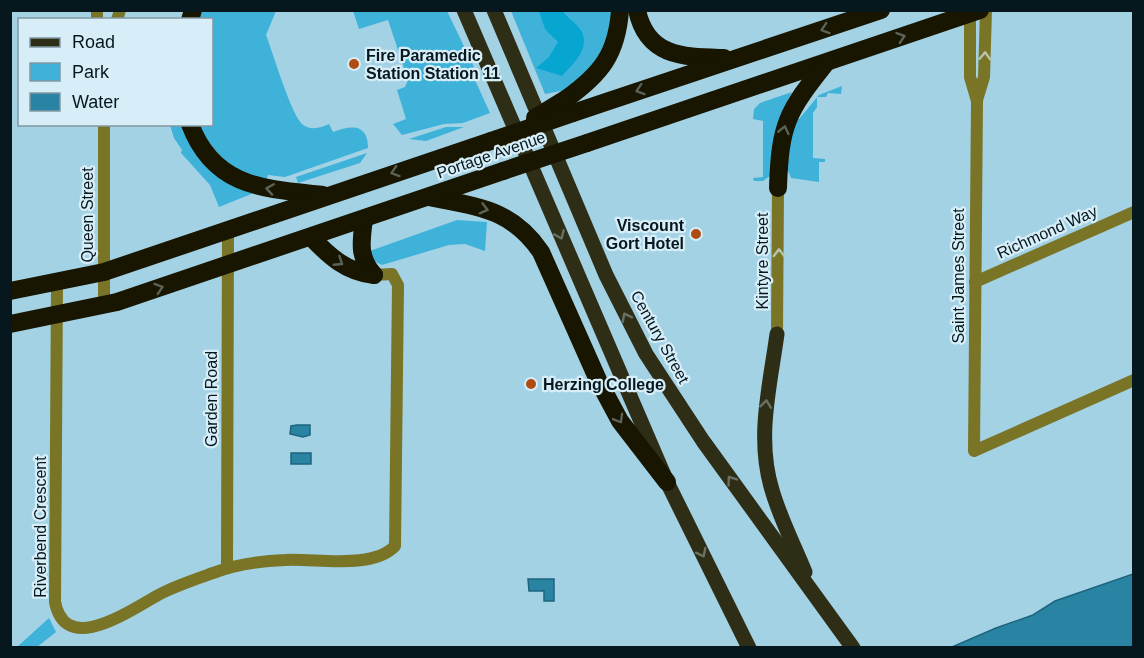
<svg xmlns="http://www.w3.org/2000/svg" width="1144" height="658" font-family="Arial,sans-serif">
	<style>
		.green { fill: #3fb2da }
		.forest { fill: #06a6d1 }
		.water { fill: #2984a4; stroke: #1e647c; stroke-width: 1.5 }
		.lines { fill: none; stroke-linecap: round; stroke-linejoin: round }
		.street { stroke: #797426; stroke-width: 12 }
		.primary { stroke: #2e2d16; stroke-width: 15 }
		.highway { stroke: #181600; stroke-width: 18 }
		.highway-bridge { stroke: #181600; stroke-width: 18 }
		.oneway { stroke: #5b6257 }
		.oneway2 { stroke: #b6c3ae }
		.oneway3 { stroke: #697165 }
		.poi-dot { fill: #ae4c12; stroke: #d7eef8; stroke-width: 2 }
		.labels { text-anchor: middle; dominant-baseline: central; stroke-width: 4.5; stroke-linejoin: round; paint-order: stroke }
		.poi-label { font-size: 16px; font-weight: bold; fill: #06181e; stroke: #d7eef8; text-anchor: start }
		.street-label { font-size: 16px; fill: #06181e; stroke: #d7eef8 }
	</style>
	<rect width="100%" height="100%" fill="#a3d2e5"/>
	<g class="green">
		<path d="M199,11H276L266,35C273,53 291,114 302,124C310,131 321,128 329,124L333,132C351,125 368,123 368,148L285,177L268,175L266,181C228,168 219,159 198,125L212,124V20H197Z"/>
		<path d="M353,11H447L474,67L470,69L490,113L463,123L444,124L402,135L393,124L406,119L397,90L405,87L408,80L388,20L359,29Z"/>
		<path d="M511,11H614L607,52L566,90L545,94Z"/>
		<path d="M842,86L841,94L828,93L826,97H817V107L813,113V158L825,159V162H819V182L791,178L786,166L795,117L799,119L819,95Z"/>
		<path d="M792,92L784,108L770,176L763,181H754L753,178L763,177V121L753,119L754,109L760,103Z"/>
		<path d="M170,125H183L254,193L219,207L210,185L181,153L182,150L174,138Z"/>
		<path d="M446,127H464L426,141L409,139Z"/>
		<path d="M367,153L360,163L298,183L296,177Z"/>
		<path d="M457,220L487,222L485,251L465,244L449,245L382,265L372,260L367,252Z"/>
		<path d="M49,618L56,632L37,647H17Z"/>
	</g>
	<path class="forest" d="M539,11H563C567,18 575,22 580,29C592,47 574,63 562,76L536,68L549,57L558,42L545,29Z"/>
	<g class="water">
		<path d="M297,425H310V435L303,437L290,434L291,426Z"/>
		<rect x="291" y="453" width="20" height="11"/>
		<path d="M1133,574V647H952L996,628L1033,615L1055,601Z"/>
		<path d="M528,579H554V601H544V591H529Z"/>
	</g>
	<g class="lines">
		<g class="street">
			<path d="M97,10V20"/>
			<path d="M970,14V77L977,101L974,451L1134,380"/>
			<path d="M117,20L120,10"/>
			<path d="M977,100L984,77L986,10"/>
			<path d="M975,282L1134,212"/>
			<path d="M57,283L55,602C66,658 133,608 162,593C178,585 196,579 213,573C237,564 260,561 285,560C316,558 372,570 395,546L398,285L392,274L374,275"/>
			<path d="M104,306V124"/>
			<path d="M777,334L778,188"/>
			<path d="M227,568L228,230"/>
		</g>
		<g class="primary">
			<path d="M464,10L667,482L749,648"/>
			<path d="M494,10L606,275L646,354L703,441L853,648"/>
			<path d="M777,334C770,386 756,438 772,490C780,518 794,545 805,572"/>
		</g>
		<g class="highway">
			<path d="M637,10C647,58 685,57 724,58"/>
			<path d="M190,20L193,10"/>
			<path d="M566,99C601,74 617,54 620,10"/>
			<path d="M573,113L881,10"/>
			<path d="M190,124C214,188 265,189 323,195"/>
			<path d="M587,143L980,10"/>
			<path d="M778,188C780,124 787,112 826,63"/>
			<path d="M429,197C477,207 511,208 541,252L598,380L620,421L667,482"/>
			<path d="M364,219C361,242 358,257 374,275"/>
			<path d="M311,237C329,256 346,272 374,275"/>
			<path d="M10,291L104,272L491,141"/>
			<path d="M10,324L117,302L503,171"/>
		</g>
		<g class="highway-bridge">
			<path d="M535,118L566,99"/>
			<path d="M491,141L573,113"/>
			<path d="M503,171L587,143"/>
		</g>
	</g>
	<defs><path id="oneway-chevron" d="M-2-3.5L2.5 0L-2 3.5" fill="none" stroke-width="1.6" stroke-linecap="round" stroke-linejoin="round" transform="scale(1.5)"/></defs>
	<g class="oneway">
		<use href="#oneway-chevron" transform="translate(825 29) rotate(162)"/>
		<use href="#oneway-chevron" transform="translate(901 37) rotate(-19)"/>
		<use href="#oneway-chevron" transform="translate(640 90) rotate(162)"/>
		<use href="#oneway-chevron" transform="translate(784 130) rotate(-77)"/>
		<use href="#oneway-chevron" transform="translate(395 172) rotate(162)"/>
		<use href="#oneway-chevron" transform="translate(270 189) rotate(-171)"/>
		<use href="#oneway-chevron" transform="translate(484 209) rotate(15)"/>
		<use href="#oneway-chevron" transform="translate(339 262) rotate(33)"/>
		<use href="#oneway-chevron" transform="translate(159 288) rotate(-18)"/>
		<use href="#oneway-chevron" transform="translate(619 419) rotate(60)"/>
	</g>
	<g class="oneway2">
		<use href="#oneway-chevron" transform="translate(985 56) rotate(-88)"/>
		<use href="#oneway-chevron" transform="translate(779 253) rotate(-91)"/>
	</g>
	<g class="oneway3">
		<use href="#oneway-chevron" transform="translate(560 235) rotate(67)"/>
		<use href="#oneway-chevron" transform="translate(626 317) rotate(-117)"/>
		<use href="#oneway-chevron" transform="translate(766 404) rotate(-83)"/>
		<use href="#oneway-chevron" transform="translate(731 480) rotate(-126)"/>
		<use href="#oneway-chevron" transform="translate(702 553) rotate(63)"/>
	</g>
	<g class="poi-dot">
		<circle cx="354" cy="64" r="6"/>
		<circle cx="696" cy="234" r="6"/>
		<circle cx="531" cy="384" r="6"/>
	</g>
	<g class="labels">
		<g class="poi-label">
			<text x="366" y="55">Fire Paramedic<tspan x="366" dy="18">Station Station 11</tspan></text>
			<text x="684" y="225" text-anchor="end">Viscount<tspan x="684" dy="18">Gort Hotel</tspan></text>
			<text x="543" y="384">Herzing College</text>
		</g>
		<g class="street-label">
			<text transform="translate(491 155) rotate(-19)">Portage Avenue</text>
			<text transform="translate(87 215) rotate(-90)">Queen Street</text>
			<text transform="translate(1047 232) rotate(-24)">Richmond Way</text>
			<text transform="translate(762 261) rotate(-90)">Kintyre Street</text>
			<text transform="translate(958 276) rotate(-90)">Saint James Street</text>
			<text transform="translate(660 337) rotate(61)">Century Street</text>
			<text transform="translate(211 399) rotate(-90)">Garden Road</text>
			<text transform="translate(40 527) rotate(-90)">Riverbend Crescent</text>
		</g>
	</g>
	<rect width="1144" height="658" fill="none" stroke="#06181e" stroke-width="24"/>
	<rect x="18" y="18" width="195" height="108" fill="#d7eef8" stroke="#8398a1" stroke-width="1.5"/>
	<rect x="30" y="38" width="30" height="9" fill="#2e2d16" stroke="#8398a1" stroke-width="1.5"/>
	<text x="72" y="48" font-size="18" fill="#06181e">Road</text>
	<rect x="30" y="63" width="30" height="18" fill="#3fb2da" stroke="#8398a1" stroke-width="1.5"/>
	<text x="72" y="78" font-size="18" fill="#06181e">Park</text>
	<rect x="30" y="93" width="30" height="18" fill="#2984a4" stroke="#8398a1" stroke-width="1.5"/>
	<text x="72" y="108" font-size="18" fill="#06181e">Water</text>
</svg>
